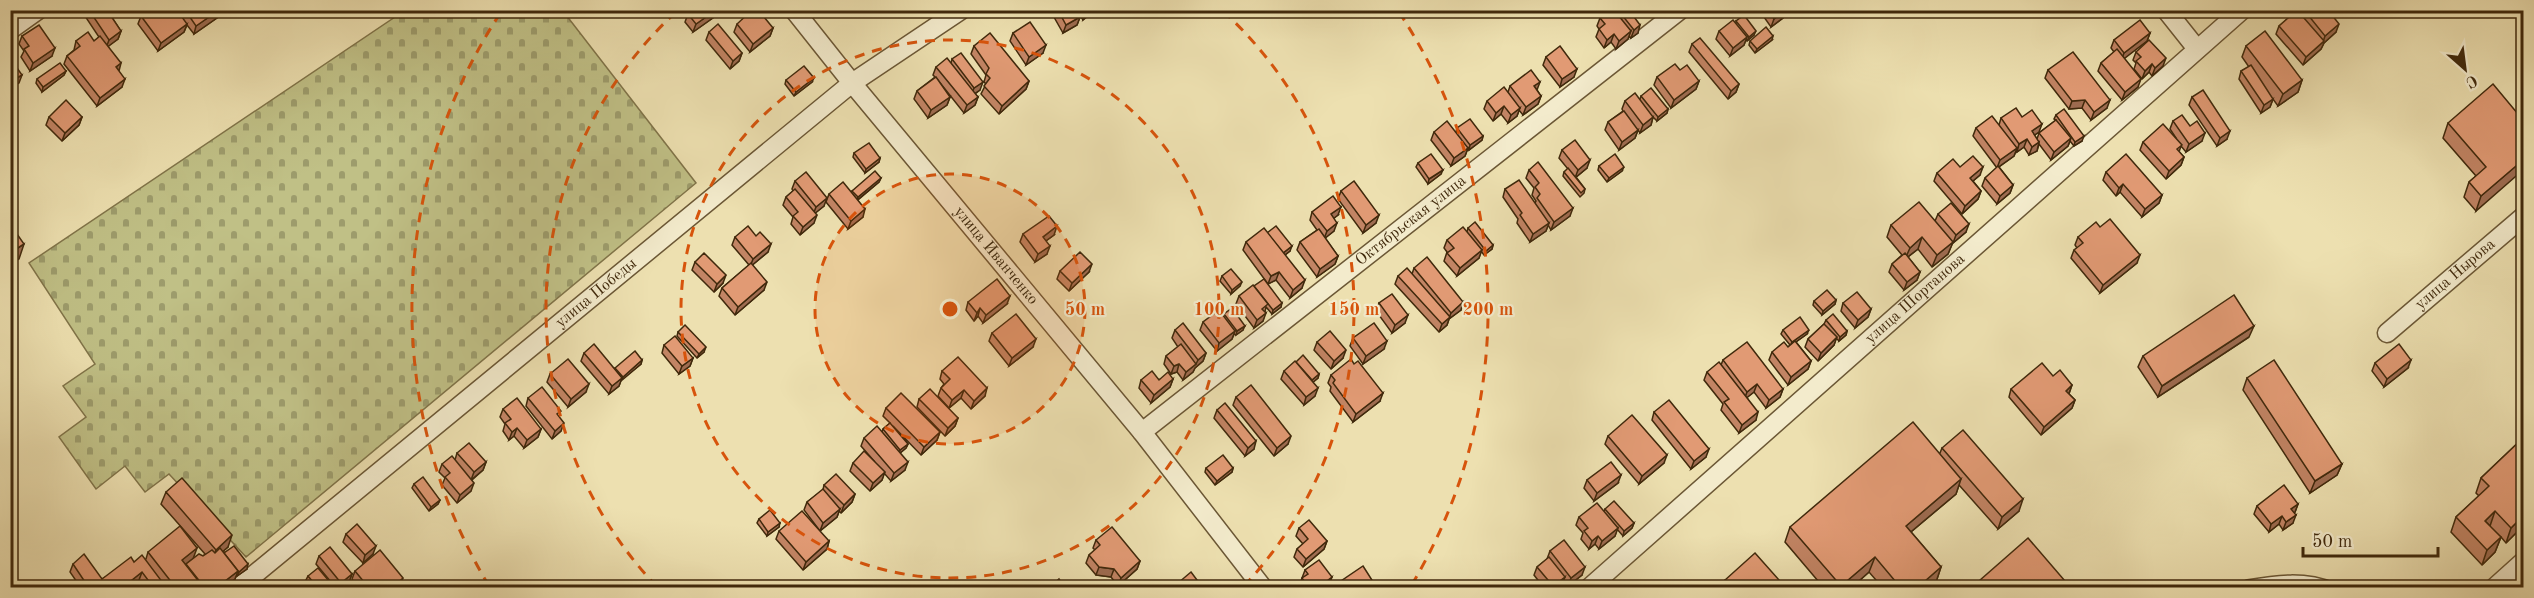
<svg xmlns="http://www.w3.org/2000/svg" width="2534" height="598" font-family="'Old Standard TT',serif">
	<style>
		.cemetery { fill: url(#cemetery-stones); stroke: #807449; stroke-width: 1.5 }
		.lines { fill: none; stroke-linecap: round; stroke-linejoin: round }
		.lane-casing { stroke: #6b5735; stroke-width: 12 }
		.street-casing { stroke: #6b5735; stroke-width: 21 }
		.lane { stroke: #f3ebcc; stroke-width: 9 }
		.street { stroke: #f3ebcc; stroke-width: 18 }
		.wall { fill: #c28464; stroke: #40290c; stroke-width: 1.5 }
		.shaded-wall { fill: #9e6c51; stroke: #40290c; stroke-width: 1.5 }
		.building { fill: #e19a74; stroke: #40290c; stroke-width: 1.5 }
		.ring { fill: none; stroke: #d7540c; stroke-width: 3; stroke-dasharray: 10 8 }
		.labels { text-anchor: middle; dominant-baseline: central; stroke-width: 4.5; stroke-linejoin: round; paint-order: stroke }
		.street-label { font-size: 16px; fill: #40290c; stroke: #f3ebcc }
		.centre { fill: #d7540c; stroke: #f3ebcc; stroke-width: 3 }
		.ring-label { font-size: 18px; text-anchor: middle; font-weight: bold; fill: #d7540c; stroke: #f3ebcc; stroke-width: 4.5; stroke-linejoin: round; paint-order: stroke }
	</style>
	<defs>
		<pattern id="cemetery-stones" width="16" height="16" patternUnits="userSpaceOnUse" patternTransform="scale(1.5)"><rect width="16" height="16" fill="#c0c086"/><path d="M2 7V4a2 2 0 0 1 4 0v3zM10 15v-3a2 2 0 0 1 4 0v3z" fill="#9d9c6c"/></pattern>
	</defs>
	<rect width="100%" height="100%" fill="#ede0b0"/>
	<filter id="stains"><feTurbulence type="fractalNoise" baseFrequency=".00333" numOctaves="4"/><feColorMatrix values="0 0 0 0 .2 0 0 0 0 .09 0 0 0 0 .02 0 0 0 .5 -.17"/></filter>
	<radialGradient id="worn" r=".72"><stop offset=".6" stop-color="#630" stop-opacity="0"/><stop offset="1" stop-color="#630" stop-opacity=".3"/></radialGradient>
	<path class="cemetery" d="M404,11H563L696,183L246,557L169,474L145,492L125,466L96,489L59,437L86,417L63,386L95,364L29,263Z"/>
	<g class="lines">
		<g class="lane-casing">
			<path id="lane" d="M2248,585C2276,580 2306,576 2333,588"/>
		</g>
		<g class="street-casing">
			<g id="street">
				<path id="s1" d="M794,10L852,83L1142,432L1263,588"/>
				<path d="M2166,10L2197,49"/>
				<path d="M10,30L38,10"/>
				<path id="s2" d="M2387,333L2524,216"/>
				<path id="s3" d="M1142,432L1680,10"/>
				<path id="s4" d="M238,588L852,83L961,10"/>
				<path id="s5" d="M1589,588L2242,10"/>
				<path d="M2494,588L2524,561"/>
			</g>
		</g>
		<use href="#lane" class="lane"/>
		<use href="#street" class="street"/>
	</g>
	<g class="wall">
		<path d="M81,10H107L121,31L118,39L108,46L118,71L122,87L97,106L64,64L67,56L74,50L76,41H94L99,37Z"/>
		<path d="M148,10H225L224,13L194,34L187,25L184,32L158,51L138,24L141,16Z"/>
		<path d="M692,10H724L693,32L685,22L688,14Z"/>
		<path d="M1050,10H1076L1080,17L1077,25L1063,33Z"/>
		<path d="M1076,10H1095L1083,20Z"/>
		<path d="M1609,10H1629L1638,33L1631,38L1629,36L1628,39L1616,49L1611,42L1604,48L1596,37L1599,29L1597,26L1600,18Z"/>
		<path d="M1759,10H1786L1783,18L1771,27Z"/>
		<path d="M1787,10H1798L1791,16Z"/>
		<path d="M2296,10H2328L2336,32L2324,43L2321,49L2303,65L2276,34L2279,26L2296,12Z"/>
		<path d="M755,17L773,28L770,36L750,52L734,32L737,24Z"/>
		<path d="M1736,21L1754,35L1747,41L1746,39L1744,45L1730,56L1716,39L1719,31L1736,23Z"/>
		<path d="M709,32L742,53L739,61L730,69L706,40Z"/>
		<path d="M1013,33L1043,53L1026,65L1010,41Z"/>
		<path d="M2150,33L2147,41L2124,58L2138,87L2122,100L2098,71L2101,63L2114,52L2111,48L2114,40Z"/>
		<path d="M22,36L52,56L30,71L21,57L24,51L19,44Z"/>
		<path d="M1772,40L1755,53L1749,45L1750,41Z"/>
		<path d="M1692,44L1739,84L1736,92L1728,99L1689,52Z"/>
		<path d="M974,46L1029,81L1026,89L999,114L981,94L986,84L984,82L986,75L971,54Z"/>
		<path d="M2246,46L2302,80L2298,92L2278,106L2273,99L2270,107L2261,113L2239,79L2241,71L2249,67L2242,57Z"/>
		<path d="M2136,52L2163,66L2152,76L2149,72L2142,79L2134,69L2136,63L2133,60Z"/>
		<path d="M1546,57L1574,77L1560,87L1543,65Z"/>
		<path d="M952,59L980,90L975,94L978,97L975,105L964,113L937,79L950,97L947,105L928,118L914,99L917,91L935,77L933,75L936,67L951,63Z"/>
		<path d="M2048,70L2107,108L2091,120L2082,108L2069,109L2045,78Z"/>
		<path d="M66,71L64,75L42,92L36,83L37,79Z"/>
		<path d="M1657,77L1699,81L1696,89L1671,108L1654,85Z"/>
		<path d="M786,80L812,82L794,96L785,84Z"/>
		<path d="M1510,86L1537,90L1541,96L1538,104L1523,115L1519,110L1517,116L1508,123L1501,114L1493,121L1484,109L1487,101L1508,92Z"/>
		<path d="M1641,96L1668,109L1667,113L1657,121L1653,117L1651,125L1640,133L1638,130L1635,138L1619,150L1605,130L1608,122L1623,111L1622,109L1625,101L1640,99Z"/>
		<path d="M2192,97L2227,139L2217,146L2189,105Z"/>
		<path d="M2056,115L2082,141L2074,146L2070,141L2068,146L2051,160L2039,144L2037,151L2029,155L2024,147L2017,152L2016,151L2014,156L1999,167L2013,185L2010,193L1997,204L1982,186L1985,178L1997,168L1973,136L1976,128L1999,125L2001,118L2022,117L2039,132L2034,135L2037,139L2039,133L2056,120L2054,119Z"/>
		<path d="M49,117H82L79,125L62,141L46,125Z"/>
		<path d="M2523,120L2476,211L2464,197L2469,182L2476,176L2443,138L2448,123Z"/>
		<path d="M2173,121L2202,141L2186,152L2181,146L2179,152L2184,157L2181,165L2166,179L2140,150L2143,142L2176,138L2170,129Z"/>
		<path d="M1457,128L1483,136L1482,140L1469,150L1468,148L1465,156L1451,166L1431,140L1434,132H1456Z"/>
		<path d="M1562,150L1587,168L1576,177L1585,189L1584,193L1580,197L1563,176L1564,172L1568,169L1559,158Z"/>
		<path d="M854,153L880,158L879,162L865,173L853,157Z"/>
		<path d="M1418,163L1441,174L1428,184L1416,167Z"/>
		<path d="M1599,166L1622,171L1607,182L1598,170Z"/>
		<path d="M1960,167L1980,175L1973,181L1981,191L1978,199L1962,214L1934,181L1937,173Z"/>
		<path d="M1529,170L1570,216L1551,230L1548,225L1546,231L1530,242L1517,223L1518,219L1503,197L1505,189L1535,203L1536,201L1532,195L1534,188L1526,178Z"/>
		<path d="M2106,172L2162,195L2159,203L2142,217L2120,192L2116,196L2103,180Z"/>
		<path d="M881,178L879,182L858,200L863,217L848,229L826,202L829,194L851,192L852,191Z"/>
		<path d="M795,181L824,206L815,213L814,223L800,235L791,224L793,217L783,205L786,197L793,191L792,189Z"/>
		<path d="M1341,191L1376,223L1363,233L1338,199Z"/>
		<path d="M1312,212L1338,215L1333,218L1334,231L1325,238L1338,256L1335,264L1317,277L1297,250L1300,242L1317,230L1310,220Z"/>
		<path d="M1938,214L1966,232L1953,243V242L1948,254L1932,267L1918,249L1908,257L1920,272L1917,280L1904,290L1889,272L1892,264L1902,255L1887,237L1891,225L1935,221Z"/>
		<path d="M1468,228L1493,245L1492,249L1484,255L1481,251L1479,258L1457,276L1444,261L1447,252L1444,248L1447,240L1467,232Z"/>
		<path d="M1267,233L1290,251L1285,255L1302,288L1290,298L1276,280L1268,284L1243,250L1246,242Z"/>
		<path d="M1023,234L1054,235L1046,241L1047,254L1035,262L1020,242Z"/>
		<path d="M735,237L768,252L752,265L764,290L735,315L719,296L722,288L749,265L732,245Z"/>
		<path d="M2078,237L2137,263L2100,293L2071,258L2074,250L2077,248L2075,245Z"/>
		<path d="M695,262L723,283L714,292L692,270Z"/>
		<path d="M1414,268L1461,310L1449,319L1447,325L1439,332L1395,284L1398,276L1412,274Z"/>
		<path d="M1060,271L1089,272L1069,291L1057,279Z"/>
		<path d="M1222,276L1240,286L1231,294L1220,281Z"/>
		<path d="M1254,286L1281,307L1272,314L1266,307L1263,321L1254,328L1236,304L1239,296L1254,287Z"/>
		<path d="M1836,300L1835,304L1822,315L1813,305L1814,301Z"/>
		<path d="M968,302L1007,304L983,323L978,316L974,321L966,310Z"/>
		<path d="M1379,303L1405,323L1392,333L1376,311Z"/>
		<path d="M1843,303L1871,309L1868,317L1855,328L1841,311Z"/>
		<path d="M1224,314L1243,330L1236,335L1234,334L1232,339L1217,351L1200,330L1203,322L1223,316Z"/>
		<path d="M1826,320L1847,331L1846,335L1839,341L1836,338L1834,345L1818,361L1805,347L1808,339L1824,324Z"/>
		<path d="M1175,330L1206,353L1203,361L1195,368L1193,372L1183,380L1177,372L1171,374L1164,364L1166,356L1178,347L1172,338Z"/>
		<path d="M1783,330L1807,334L1796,342L1811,361L1808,369L1788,385L1769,360L1772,352L1788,347L1790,345L1781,334Z"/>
		<path d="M678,332L704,352L697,358L677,336Z"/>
		<path d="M992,333L1033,347L1009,366L989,341Z"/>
		<path d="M2249,337L2158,397L2138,367L2143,356Z"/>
		<path d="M1353,338L1384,349L1363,364L1350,346Z"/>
		<path d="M1317,342L1343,358L1331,369L1314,350Z"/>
		<path d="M664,345L693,358L690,366L679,374L662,353Z"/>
		<path d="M584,353L615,369V368L642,360L641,364L621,380L619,386L609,394L581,361Z"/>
		<path d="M1723,360L1783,389L1780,397L1766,408L1754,392L1747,397L1756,420L1739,433L1721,410L1723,404L1704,380L1707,372L1721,365Z"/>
		<path d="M2375,363L2408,368L2384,387L2372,371Z"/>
		<path d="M942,371L985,396L971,409L961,398L949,408L938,396L941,388L944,384L940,379Z"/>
		<path d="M1284,371L1319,374L1318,378L1313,382L1315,396L1304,405L1281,379Z"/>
		<path d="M550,374L586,392L568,407L547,382Z"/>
		<path d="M1331,375L1380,401L1353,422L1330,391L1331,387L1328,383Z"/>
		<path d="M2053,376L2072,385L2069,394L2075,400L2072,408L2041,435L2009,397L2011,389Z"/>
		<path d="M2247,378L2342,464L2337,475L2310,493L2243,390Z"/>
		<path d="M1173,379L1170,387L1151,403L1139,388L1141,380Z"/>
		<path d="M1236,397L1288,444L1274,456L1233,405Z"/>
		<path d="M528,398L559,417L561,431L552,439L526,406Z"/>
		<path d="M919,399L958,418L955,426L945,436L917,407Z"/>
		<path d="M886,408L940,432L937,440L921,455L893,426L908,444L906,448L900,453L905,470L891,481L884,473L882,480L870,491L850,471L853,463L874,461L861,446L864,438L882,432L883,429L890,423L883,416Z"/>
		<path d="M503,409L541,429L538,437L524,448L514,436L509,440L503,431L505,424L500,417Z"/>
		<path d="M1217,410L1254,449L1245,456L1214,418Z"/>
		<path d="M1654,412L1706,457L1691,469L1652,420Z"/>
		<path d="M1608,436L1664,463L1639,484L1605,444Z"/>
		<path d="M2523,438V526L2506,543L2501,537L2495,552L2482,565L2451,532L2456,517L2479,496L2476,493L2481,478Z"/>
		<path d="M1942,448L2019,511L1998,529L1959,485L1956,494L1911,532L1941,567L1936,582L1929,588H1883L1869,572L1851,588H1824L1785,542L1790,527L1940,453Z"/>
		<path d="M457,453L486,462L483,470L472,480L471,491L457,503L442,485L445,478L439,472L442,464L455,460Z"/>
		<path d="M1206,468H1233L1232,472L1215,485L1205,472Z"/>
		<path d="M1587,480L1618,483L1594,501L1584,488Z"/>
		<path d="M414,484L440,500L438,504L429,511L412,488Z"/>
		<path d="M824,485L855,494L852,502L841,513L839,511L837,517L820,531L804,510L807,502L823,490Z"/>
		<path d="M166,492L228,547L223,551L247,569L237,576L236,575L235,579L223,588H145L139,580L130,588H81L70,572L73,564L102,579L134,562L146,559L148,552L193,558L203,556L205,554L161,504Z"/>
		<path d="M2298,504L2295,512L2294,513L2293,523L2283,530L2279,524L2269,532L2254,514L2257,506Z"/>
		<path d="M1605,509L1634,523L1632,528L1623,536L1617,529L1615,536L1599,549L1595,544L1589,549L1581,539L1583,533L1576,525L1579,517L1604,511Z"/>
		<path d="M759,519L779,527L767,536L757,523Z"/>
		<path d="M1299,528L1327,541L1324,549L1303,567L1294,557L1297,549L1303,544L1296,536Z"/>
		<path d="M779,531L829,541L827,549L803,570L776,539Z"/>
		<path d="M346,534L373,554L363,563L343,542Z"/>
		<path d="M1096,540L1140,561L1137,569L1118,586L1111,577L1096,575L1086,563L1089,555L1095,550L1093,548Z"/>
		<path d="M1550,551L1582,575L1568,586L1563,580L1562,585L1558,588H1544L1534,575L1537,567L1547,559Z"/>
		<path d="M319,556L352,574L349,582L342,588H336L316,564Z"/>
		<path d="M1305,570L1329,585L1326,588H1300L1299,586Z"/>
		<path d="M355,571L400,586L398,588H359L352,579Z"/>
		<path d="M308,576L334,588H313L306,580Z"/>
		<path d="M1725,580L1786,588H1722Z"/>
		<path d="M1178,583L1203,588H1176Z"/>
	</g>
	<g class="shaded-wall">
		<path d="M219,10H225L224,13L194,34L196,26Z"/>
		<path d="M716,10H724L693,32L696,24Z"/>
		<path d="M1092,10H1095L1083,20L1084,16Z"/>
		<path d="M1786,10L1783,18L1771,27L1774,19Z"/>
		<path d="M1795,10H1798L1791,16L1793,12Z"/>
		<path d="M1080,17L1077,25L1063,33L1066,25Z"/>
		<path d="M187,24L184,32L158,51L161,43Z"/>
		<path d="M2339,24L2336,32L2324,43L2321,49L2303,65L2306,57L2323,42L2325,36Z"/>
		<path d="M1640,25L1638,33L1631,38L1634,30Z"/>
		<path d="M773,28L770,36L750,52L753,44Z"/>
		<path d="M121,31L118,39L106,48L109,40Z"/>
		<path d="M1631,31L1628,39L1616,49L1619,41Z"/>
		<path d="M1756,31L1754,35L1747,41L1749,37Z"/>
		<path d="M2150,33L2147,41L2121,61L2124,53Z"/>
		<path d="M1614,34L1611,42L1604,48L1607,40Z"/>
		<path d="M1773,36L1772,40L1755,53L1757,49Z"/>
		<path d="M1747,37L1744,45L1730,56L1733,48Z"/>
		<path d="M1046,45L1043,53L1026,65L1029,57Z"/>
		<path d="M55,48L52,56L30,71L33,63Z"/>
		<path d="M742,53L739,61L730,69L733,61Z"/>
		<path d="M2166,58L2163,66L2152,76L2155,68Z"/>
		<path d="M121,63L119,71L116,67Z"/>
		<path d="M2152,64L2149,72L2142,79L2145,71Z"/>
		<path d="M1577,69L1574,77L1560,87L1562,79Z"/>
		<path d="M66,71L64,75L42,92L43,87Z"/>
		<path d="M22,75L19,83L10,88V82Z"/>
		<path d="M814,78L812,82L794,96L796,92Z"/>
		<path d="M125,79L122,87L97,106L100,98Z"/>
		<path d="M2141,79L2138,87L2122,100L2125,92Z"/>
		<path d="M2302,80L2298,92L2278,106L2283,94Z"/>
		<path d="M1029,81L1026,89L999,114L1002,106Z"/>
		<path d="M1699,81L1696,89L1671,108L1674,100Z"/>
		<path d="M983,82L980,90L971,96L974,88Z"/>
		<path d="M1540,82L1537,90L1534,86Z"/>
		<path d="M1739,84L1736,92L1728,99L1731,91Z"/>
		<path d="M1541,96L1538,104L1523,115L1526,107Z"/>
		<path d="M950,97L947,105L928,118L931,110Z"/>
		<path d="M978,97L975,105L964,113L967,105Z"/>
		<path d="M2273,99L2270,107L2261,113L2264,105Z"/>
		<path d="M2085,100L2082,108L2069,109L2072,101Z"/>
		<path d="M2110,100L2107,108L2091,120L2094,112Z"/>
		<path d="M1504,106L1501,114L1493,121L1496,113Z"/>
		<path d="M1520,108L1517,116L1508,123L1511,115Z"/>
		<path d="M1668,109L1667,113L1657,121L1658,117Z"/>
		<path d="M82,117L79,125L62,141L65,133Z"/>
		<path d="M1653,117L1651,125L1640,133L1643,125Z"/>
		<path d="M2042,124L2039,132L2029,139L2032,131Z"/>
		<path d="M1638,130L1635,138L1619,150L1622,142Z"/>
		<path d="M2230,131L2227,139L2217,146L2220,138Z"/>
		<path d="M2205,133L2202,141L2186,152L2189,144Z"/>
		<path d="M1483,136L1482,140L1469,150L1470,145Z"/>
		<path d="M2084,136L2082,141L2074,146L2075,142Z"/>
		<path d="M2071,138L2068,146L2051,160L2054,152Z"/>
		<path d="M2027,139L2024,147L2017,152L2019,144Z"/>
		<path d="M2039,142L2037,151L2029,155L2032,147Z"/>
		<path d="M1468,148L1465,156L1451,166L1454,158Z"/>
		<path d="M2017,148L2014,156L1997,168L2000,160Z"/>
		<path d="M2184,157L2181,165L2166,179L2169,171Z"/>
		<path d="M880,158L879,162L865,173L866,169Z"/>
		<path d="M1590,160L1587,168L1575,178L1578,170Z"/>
		<path d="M2523,160V170L2476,211L2481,196Z"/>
		<path d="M1624,167L1622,171L1607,182L1609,178Z"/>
		<path d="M1983,167L1980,175L1967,186L1970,178Z"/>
		<path d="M1443,170L1441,174L1428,184L1429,179Z"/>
		<path d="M881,178L879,182L856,201L858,197Z"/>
		<path d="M2123,184L2120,192L2116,196L2119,188Z"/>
		<path d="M2013,185L2010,193L1997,204L2000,196Z"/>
		<path d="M1981,191L1978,199L1962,214L1965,206Z"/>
		<path d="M2162,195L2159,203L2142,217L2145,209Z"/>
		<path d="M827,198L824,206L813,215L816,207Z"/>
		<path d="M1341,207L1338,215L1328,223L1331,214Z"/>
		<path d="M1573,208L1570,216L1551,230L1554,222Z"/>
		<path d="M865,209L863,217L848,229L851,221Z"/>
		<path d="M817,215L814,223L800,235L803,227Z"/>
		<path d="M1379,215L1376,223L1363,233L1366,225Z"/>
		<path d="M1337,223L1334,231L1324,239L1327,231Z"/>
		<path d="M1549,223L1546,231L1530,242L1533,234Z"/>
		<path d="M1969,224L1966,232L1953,243L1956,235Z"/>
		<path d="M1057,226L1054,235L1040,245L1043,237Z"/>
		<path d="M1922,237L1918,249L1905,259L1910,248Z"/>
		<path d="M1953,242L1948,254L1932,267L1937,255Z"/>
		<path d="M24,244L19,259L10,264V253Z"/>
		<path d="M771,244L768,252L750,267L753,259Z"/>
		<path d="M1493,245L1492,249L1484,255L1486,251Z"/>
		<path d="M1050,246L1047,254L1035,262L1038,254Z"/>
		<path d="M1292,246L1290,251L1281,258L1282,254Z"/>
		<path d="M1482,250L1479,258L1457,276L1460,268Z"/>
		<path d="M2140,255L2137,263L2100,293L2103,285Z"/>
		<path d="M1338,256L1335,264L1317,277L1320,269Z"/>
		<path d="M1092,264L1089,272L1069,291L1072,283Z"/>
		<path d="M1279,272L1276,280L1268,284L1271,276Z"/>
		<path d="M1920,272L1917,280L1904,290L1907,282Z"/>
		<path d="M726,275L723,283L714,292L717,284Z"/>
		<path d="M1305,280L1302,288L1290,298L1293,290Z"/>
		<path d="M767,282L764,290L735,315L738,307Z"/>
		<path d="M1242,282L1240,286L1231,294L1232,290Z"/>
		<path d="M1010,296L1007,304L983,323L986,315Z"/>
		<path d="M1836,300L1835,304L1822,315L1823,311Z"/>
		<path d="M1463,302L1461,310L1449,319L1447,325L1439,332L1442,324L1449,318L1451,313Z"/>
		<path d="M1282,303L1281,307L1272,314L1273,310Z"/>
		<path d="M980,308L978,316L974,321L977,313Z"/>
		<path d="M1871,309L1868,317L1855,328L1858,320Z"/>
		<path d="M1266,313L1263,321L1254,328L1257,320Z"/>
		<path d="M1408,315L1405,323L1392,333L1395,325Z"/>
		<path d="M1245,326L1243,330L1236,335L1237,331Z"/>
		<path d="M2254,326L2249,337L2158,397L2162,386Z"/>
		<path d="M1809,330L1807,334L1790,346L1792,342Z"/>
		<path d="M1235,331L1232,339L1217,351L1219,343Z"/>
		<path d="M1847,331L1846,335L1839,341L1840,337Z"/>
		<path d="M1837,337L1834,345L1818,361L1821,353Z"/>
		<path d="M1036,339L1033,347L1009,366L1012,358Z"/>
		<path d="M1387,341L1384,349L1363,364L1366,356Z"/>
		<path d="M706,347L704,352L697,358L699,354Z"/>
		<path d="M1346,350L1343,358L1331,369L1334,361Z"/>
		<path d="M1206,353L1203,361L1195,368L1193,372L1183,380L1186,372L1196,364L1198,360Z"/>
		<path d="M693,358L690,366L679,374L682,366Z"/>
		<path d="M642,360L641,364L621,381L623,377Z"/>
		<path d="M2411,360L2408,368L2384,387L2387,379Z"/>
		<path d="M1811,361L1808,369L1788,385L1791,377Z"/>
		<path d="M1179,364L1177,372L1171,374L1174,366Z"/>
		<path d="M1319,374L1318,378L1311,384L1312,380Z"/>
		<path d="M622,378L619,386L609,394L612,386Z"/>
		<path d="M1173,379L1170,387L1151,403L1154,395Z"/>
		<path d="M589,384L586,392L568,407L571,399Z"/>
		<path d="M1757,384L1754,392L1744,400L1747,392Z"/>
		<path d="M2072,385L2069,393L2063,399L2066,391Z"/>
		<path d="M987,388L985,396L971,409L974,401Z"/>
		<path d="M1318,388L1315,396L1304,405L1306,397Z"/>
		<path d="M1783,389L1780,397L1766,408L1769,400Z"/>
		<path d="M964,390L961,398L949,408L952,400Z"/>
		<path d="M1383,393L1380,401L1353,422L1356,414Z"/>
		<path d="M2075,400L2072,408L2041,435L2044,427Z"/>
		<path d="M1758,412L1756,420L1739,433L1742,425Z"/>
		<path d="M958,418L955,426L945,436L948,428Z"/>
		<path d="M564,423L561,431L552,439L555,431Z"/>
		<path d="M517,428L514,436L509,440L512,432Z"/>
		<path d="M541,429L538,437L524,448L527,440Z"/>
		<path d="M940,432L937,440L921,455L924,447Z"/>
		<path d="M1291,436L1288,444L1274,456L1277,448Z"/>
		<path d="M1256,441L1254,449L1245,456L1248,448Z"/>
		<path d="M908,444L906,448L899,454L900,450Z"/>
		<path d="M1709,449L1706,457L1691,469L1694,461Z"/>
		<path d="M1667,455L1664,463L1639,484L1642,476Z"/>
		<path d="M486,462L483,470L471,480L474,472Z"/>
		<path d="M908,462L905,470L891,481L894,473Z"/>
		<path d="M2342,464L2337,475L2310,493L2315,481Z"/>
		<path d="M1233,468L1232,472L1215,485L1217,481Z"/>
		<path d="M885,472L882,480L870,491L873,483Z"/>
		<path d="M1621,475L1618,483L1594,501L1597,493Z"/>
		<path d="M1961,479L1956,494L1900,541L1906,526Z"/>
		<path d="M474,483L471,491L457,503L460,495Z"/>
		<path d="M855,494L852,502L841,513L844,505Z"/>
		<path d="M2023,499L2019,511L1998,529L2002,517Z"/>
		<path d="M440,500L438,504L429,511L431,507Z"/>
		<path d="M2298,504L2295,512L2288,517L2291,509Z"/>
		<path d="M840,509L837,517L820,531L823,523Z"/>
		<path d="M2495,511L2490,526L2485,521Z"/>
		<path d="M2296,515L2293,523L2283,530L2286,522Z"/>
		<path d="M2282,516L2279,524L2269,532L2271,524Z"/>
		<path d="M2523,516V526L2506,543L2511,528Z"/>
		<path d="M780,523L779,527L767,536L768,532Z"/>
		<path d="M1634,523L1632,528L1623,536L1624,531Z"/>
		<path d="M1618,528L1615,536L1599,549L1602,541Z"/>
		<path d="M232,535L228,547L212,561L216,550Z"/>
		<path d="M1598,536L1595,544L1589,549L1592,541Z"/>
		<path d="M2501,537L2495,552L2482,565L2487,550Z"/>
		<path d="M829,541L827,549L803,570L806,562Z"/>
		<path d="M1327,541L1324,549L1303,567L1306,559Z"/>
		<path d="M376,546L373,554L363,563L365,555Z"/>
		<path d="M197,548L193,559L178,572L182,560Z"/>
		<path d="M1875,557L1869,572L1851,588H1840L1841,586Z"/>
		<path d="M1140,561L1137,569L1118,586L1121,578Z"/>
		<path d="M248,564L247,569L237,576L239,572Z"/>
		<path d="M1099,567L1114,569L1111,577L1096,575Z"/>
		<path d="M1585,567L1582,575L1568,586L1571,578Z"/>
		<path d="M1941,567L1936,582L1929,588H1917Z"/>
		<path d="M238,571L235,579L223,588H216Z"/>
		<path d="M142,572L139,580L130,588H122Z"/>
		<path d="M352,574L349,582L342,588H339L341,583Z"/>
		<path d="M1332,577L1329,585L1326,588H1318Z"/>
		<path d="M1565,577L1562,585L1558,588H1552Z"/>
		<path d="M403,578L400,586L398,588H392Z"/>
	</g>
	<g class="building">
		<path d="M89,10H107L121,31L109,40Z"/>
		<path d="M148,10H177L187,24L161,43L141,16Z"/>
		<path d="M185,10H219L196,26Z"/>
		<path d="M692,10H716L696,24L688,14Z"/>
		<path d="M1058,10H1076L1080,17L1066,25Z"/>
		<path d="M1081,10H1092L1084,16Z"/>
		<path d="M1609,10H1614L1631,31L1619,41L1614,34L1607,40L1599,29L1605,24L1600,18Z"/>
		<path d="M1618,10H1629L1640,25L1634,30Z"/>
		<path d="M1768,10H1785L1774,19Z"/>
		<path d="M2297,10L2324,41L2306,57L2279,26Z"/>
		<path d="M2304,10H2328L2339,24L2325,36Z"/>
		<path d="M750,12L755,17L760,12L773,28L753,44L737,24Z"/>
		<path d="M1744,15L1756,31L1749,37L1736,21Z"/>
		<path d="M1733,20L1747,37L1733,48L1719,31Z"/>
		<path d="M2140,20L2150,33L2124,53L2114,40Z"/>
		<path d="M1030,22L1046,45L1029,57L1013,33Z"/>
		<path d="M718,24L742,53L733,61L709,32Z"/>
		<path d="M39,25L55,48L33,63L24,49L29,46L22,36Z"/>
		<path d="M1766,27L1773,36L1757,49L1750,41Z"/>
		<path d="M2265,31L2302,80L2283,94L2246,46Z"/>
		<path d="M88,32L94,41L100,36L121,63L116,67L125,79L100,98L67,56L80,46L76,41Z"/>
		<path d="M990,33L1029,81L1002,106L984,86L990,78L986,74L989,68L974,46Z"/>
		<path d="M1700,38L1739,84L1731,91L1692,44Z"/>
		<path d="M2149,40L2166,58L2155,68L2152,64L2145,71L2136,61L2141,57L2136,52Z"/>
		<path d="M1560,46L1577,69L1562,79L1546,57Z"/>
		<path d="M2117,49L2141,79L2125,92L2101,63Z"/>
		<path d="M2073,52L2110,100L2094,112L2085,100L2072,101L2048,70Z"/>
		<path d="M961,53L983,82L974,88L952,59Z"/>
		<path d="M10,58L22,75L10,82Z"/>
		<path d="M947,58L978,97L967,105L936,67Z"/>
		<path d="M60,63L66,71L43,87L37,79Z"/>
		<path d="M1675,64L1680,70L1687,65L1699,81L1674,100L1657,77Z"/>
		<path d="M2251,65L2273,99L2264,105L2241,71Z"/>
		<path d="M804,66L814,78L796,92L786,80Z"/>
		<path d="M1531,70L1540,82L1534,86L1541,96L1526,107L1510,86Z"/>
		<path d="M936,77L950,97L931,110L917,91Z"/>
		<path d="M2493,84L2523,120V160L2481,196L2469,182L2486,167L2448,123Z"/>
		<path d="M1504,87L1520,108L1511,115L1504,106L1496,113L1487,101Z"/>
		<path d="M1651,88L1668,109L1658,117L1641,96Z"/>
		<path d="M2203,90L2230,131L2220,138L2192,97Z"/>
		<path d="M1635,93L1653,117L1643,125L1625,101Z"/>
		<path d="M66,100L82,117L65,133L49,117Z"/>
		<path d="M2016,108L2022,117L2032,110L2042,124L2032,131L2039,142L2032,147L2027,139L2019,144L2001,118Z"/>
		<path d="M2064,109L2084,136L2075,142L2056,115Z"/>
		<path d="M1624,111L1638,130L1622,142L1608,122Z"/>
		<path d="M2182,115L2190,126L2197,121L2205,133L2189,144L2173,121Z"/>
		<path d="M1992,116L2017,148L2000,160L1976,128Z"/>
		<path d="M1470,119L1483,136L1470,145L1457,128Z"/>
		<path d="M2056,120L2071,138L2054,152L2039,133Z"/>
		<path d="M1447,121L1468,148L1454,158L1434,132Z"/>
		<path d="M2163,124L2182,145L2177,149L2184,157L2169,171L2143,142Z"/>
		<path d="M1575,140L1590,160L1578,170L1562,150Z"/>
		<path d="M869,143L880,158L866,169L854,153Z"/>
		<path d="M1431,154L1443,170L1429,179L1418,163Z"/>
		<path d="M1615,154L1624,167L1609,178L1599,166Z"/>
		<path d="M2126,154L2162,195L2145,209L2123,184L2119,188L2106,172Z"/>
		<path d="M1973,156L1983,167L1970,178L1981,191L1965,206L1937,173L1953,159L1960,167Z"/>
		<path d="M1538,162L1573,208L1554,222L1537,198L1540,194L1535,187L1539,183L1529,170Z"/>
		<path d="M1998,166L2013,185L2000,196L1985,178Z"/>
		<path d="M1568,168L1585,189L1581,193L1564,172Z"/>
		<path d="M875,171L881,178L858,197L852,191Z"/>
		<path d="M806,172L827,198L816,207L795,181Z"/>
		<path d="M1519,180L1549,223L1533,234L1520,215L1522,213L1505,189Z"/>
		<path d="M1354,181L1379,215L1366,225L1341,191Z"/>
		<path d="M843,182L865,209L851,221L829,194Z"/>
		<path d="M795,189L817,215L803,227L793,216L798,212L786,197Z"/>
		<path d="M1333,196L1341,207L1331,214L1337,223L1327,231L1312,212Z"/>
		<path d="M1919,202L1953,242L1937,255L1922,237L1910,248L1891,225Z"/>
		<path d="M1951,203L1969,224L1956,235L1938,214Z"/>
		<path d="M1049,216L1057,226L1043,237L1050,246L1038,254L1023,234Z"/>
		<path d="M2110,219L2140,255L2103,285L2074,250L2083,243L2078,237L2096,222L2100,227Z"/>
		<path d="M1475,222L1493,245L1486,251L1468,228Z"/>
		<path d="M10,224L24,244L10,253Z"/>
		<path d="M748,226L756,236L760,232L771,244L753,259L735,237Z"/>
		<path d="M1276,226L1292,246L1283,253L1267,233Z"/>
		<path d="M1463,227L1482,250L1460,268L1447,253L1454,248L1447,240Z"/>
		<path d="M1264,228L1305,280L1293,290L1279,272L1271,276L1246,242Z"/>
		<path d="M1319,229L1338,256L1320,269L1300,242Z"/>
		<path d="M1080,252L1092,264L1072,283L1060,271Z"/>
		<path d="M704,253L726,275L717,284L695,262Z"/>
		<path d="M1905,253L1920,272L1907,282L1892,264Z"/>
		<path d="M1427,257L1463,302L1451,313L1414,268Z"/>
		<path d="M751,263L767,282L738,307L722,288Z"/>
		<path d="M1407,268L1450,317L1442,324L1398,276Z"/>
		<path d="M1231,269L1242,282L1232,290L1222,276Z"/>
		<path d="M997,279L1010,296L986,315L980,308L977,313L968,302Z"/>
		<path d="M1264,279L1282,303L1273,310L1254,286Z"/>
		<path d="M1253,285L1268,304L1262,309L1266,313L1257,320L1239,296Z"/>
		<path d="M1827,290L1836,300L1823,311L1814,301Z"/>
		<path d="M1857,292L1871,309L1858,320L1843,303Z"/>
		<path d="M1392,294L1408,315L1395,325L1379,303Z"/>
		<path d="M2234,295L2254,326L2162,386L2143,356Z"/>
		<path d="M1232,308L1245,326L1237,331L1224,314Z"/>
		<path d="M1219,310L1235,331L1219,343L1203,322Z"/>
		<path d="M1016,314L1036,339L1012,358L992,333Z"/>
		<path d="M1833,314L1847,331L1840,337L1826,320Z"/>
		<path d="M1800,317L1809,330L1792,342L1783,330Z"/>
		<path d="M1183,323L1206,353L1198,360L1175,330Z"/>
		<path d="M1374,323L1387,341L1366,356L1353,338Z"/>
		<path d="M1824,324L1837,337L1821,353L1808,339Z"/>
		<path d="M685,325L706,347L699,354L678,332Z"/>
		<path d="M1330,331L1346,350L1334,361L1317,342Z"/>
		<path d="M675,336L693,358L682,366L664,345Z"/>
		<path d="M1795,341L1811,361L1791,377L1772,352L1784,342L1788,347Z"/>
		<path d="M1747,342L1783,389L1769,400L1757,384L1747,392L1723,360Z"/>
		<path d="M594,344L622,378L612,386L584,353Z"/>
		<path d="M1181,344L1196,364L1186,372L1179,364L1174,366L1166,356Z"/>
		<path d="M2399,344L2411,360L2387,379L2375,363Z"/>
		<path d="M635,351L642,360L623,377L615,368Z"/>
		<path d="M1303,355L1319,374L1312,380L1296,362Z"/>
		<path d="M958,357L987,388L974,401L964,390L952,400L941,388L950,379L942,371Z"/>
		<path d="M568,359L589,384L571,399L550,374Z"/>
		<path d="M1351,359L1354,364L1358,361L1383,393L1356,414L1333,383L1335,380L1331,375Z"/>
		<path d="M2274,360L2342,464L2315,481L2247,378Z"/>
		<path d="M1295,361L1318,388L1306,397L1284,371Z"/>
		<path d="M1719,362L1758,412L1742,425L1724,402L1729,399L1707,372Z"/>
		<path d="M2042,363L2053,376L2060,370L2072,385L2066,391L2075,400L2044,427L2011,389Z"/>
		<path d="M1152,371L1159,380L1168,372L1173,379L1154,395L1141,380Z"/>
		<path d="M1251,385L1291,436L1277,448L1236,397Z"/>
		<path d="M542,387L561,411L557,414L564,423L555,431L528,398Z"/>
		<path d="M930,389L958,418L948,428L919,399Z"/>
		<path d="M901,393L940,432L924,447L886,408Z"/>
		<path d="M517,398L541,429L527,440L517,428L512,432L505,423L511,419L503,409Z"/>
		<path d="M1669,400L1709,449L1694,461L1654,412Z"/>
		<path d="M1225,403L1256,441L1248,448L1217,410Z"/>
		<path d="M1632,415L1667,455L1642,476L1608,436Z"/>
		<path d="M1913,422L1961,479L1906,526L1941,567L1917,588H1901L1875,557L1841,586L1790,527Z"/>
		<path d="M890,423L908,444L900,450L883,429Z"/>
		<path d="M877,426L908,462L894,473L864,438Z"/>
		<path d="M1963,430L2023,499L2002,517L1942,448Z"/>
		<path d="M2523,438V516L2511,528L2495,511L2485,521L2501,537L2487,550L2456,517L2489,486L2481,478Z"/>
		<path d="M469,443L486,462L474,472L457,453Z"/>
		<path d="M864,451L885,472L873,483L853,463Z"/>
		<path d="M1223,455L1233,468L1217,481L1206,468Z"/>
		<path d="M452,456L474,483L460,495L445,477L450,473L442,464Z"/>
		<path d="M1611,462L1621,475L1597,493L1587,480Z"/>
		<path d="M836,474L855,494L844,505L824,485Z"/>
		<path d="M423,477L440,500L431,507L414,484Z"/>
		<path d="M182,478L232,535L216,550L166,492Z"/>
		<path d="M2284,485L2298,504L2291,509L2296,515L2286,522L2282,516L2271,524L2257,506Z"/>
		<path d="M823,489L840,509L823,523L807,502Z"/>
		<path d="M1614,501L1634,523L1624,531L1605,509Z"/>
		<path d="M1597,503L1618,528L1602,541L1598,536L1592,541L1584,531L1588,528L1579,517Z"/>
		<path d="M770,510L780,523L768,532L759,519Z"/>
		<path d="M802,511L829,541L806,562L779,531Z"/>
		<path d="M1309,520L1327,541L1306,559L1297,549L1308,539L1299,528Z"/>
		<path d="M357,524L376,546L365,555L346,534Z"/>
		<path d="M180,526L197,548L182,560L204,588H176L148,552Z"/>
		<path d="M1112,527L1140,561L1121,578L1114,569L1099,567L1089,555L1100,545L1096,540Z"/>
		<path d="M2028,538L2071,588H1971Z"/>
		<path d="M1564,540L1585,567L1571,578L1550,551Z"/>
		<path d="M234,546L248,564L239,572L224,553Z"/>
		<path d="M330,547L352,574L341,583L319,556Z"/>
		<path d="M220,548L238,571L216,588H205L186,564L199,554L203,556L212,550L215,553Z"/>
		<path d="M380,550L403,578L392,588H369L355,571Z"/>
		<path d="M1755,553L1786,588H1731L1725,580Z"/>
		<path d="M84,554L102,579L131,557L134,562L142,555L166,587L154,588L142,572L122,588H89L73,564Z"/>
		<path d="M1549,557L1565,577L1553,586L1537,567Z"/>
		<path d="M1319,560L1332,577L1318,588H1309L1302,578L1308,574L1305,570Z"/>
		<path d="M1363,566L1377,588H1341L1338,583Z"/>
		<path d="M318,568L334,587L318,588L308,576Z"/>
		<path d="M1191,572L1203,588H1182L1178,583Z"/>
		<path d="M1059,579L1065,588H1049Z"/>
	</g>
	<circle cx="950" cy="309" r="135" fill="#d7540c" fill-opacity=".12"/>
	<g class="ring">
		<circle cx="950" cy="309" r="135"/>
		<circle cx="950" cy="309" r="269"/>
		<path d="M657 587A404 404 0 0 1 677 11M1223 11A404 404 0 0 1 1243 587"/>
		<path d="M489 586A538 538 0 0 1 501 12M1399 12A538 538 0 0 1 1411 586"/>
	</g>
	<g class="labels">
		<g class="street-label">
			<text stroke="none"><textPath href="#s3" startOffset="342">Октябрьская улица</textPath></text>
			<text stroke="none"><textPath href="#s1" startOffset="318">улица Иванченко</textPath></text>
			<text stroke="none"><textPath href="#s2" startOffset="90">улица Нырова</textPath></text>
			<text stroke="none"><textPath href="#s4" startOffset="464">улица Победы</textPath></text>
			<text stroke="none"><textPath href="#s5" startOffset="436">улица Шортанова</textPath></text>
		</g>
	</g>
	<circle cx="950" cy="309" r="9" class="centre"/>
	<g class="ring-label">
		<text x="1085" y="315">50 m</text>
		<text x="1219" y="315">100 m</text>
		<text x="1354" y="315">150 m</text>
		<text x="1488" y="315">200 m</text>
	</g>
	<rect width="2534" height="598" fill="none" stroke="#ede0b0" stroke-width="36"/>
	<rect x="12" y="12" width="2510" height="574" fill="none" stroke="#40290c" stroke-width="3"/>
	<rect x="18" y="18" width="2498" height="562" fill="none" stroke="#40290c" stroke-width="1.5"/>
	<g transform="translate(2465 69) rotate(152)" stroke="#f3ebcc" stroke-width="4.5" paint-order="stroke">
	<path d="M0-4.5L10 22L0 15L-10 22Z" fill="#40290c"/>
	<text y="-9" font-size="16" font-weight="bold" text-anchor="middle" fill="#40290c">С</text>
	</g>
	<path d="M2303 547v9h135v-9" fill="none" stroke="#40290c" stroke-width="3"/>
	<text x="2312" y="547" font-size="18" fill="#40290c" stroke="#f3ebcc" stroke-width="4.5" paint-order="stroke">50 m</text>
	<rect width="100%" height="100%" filter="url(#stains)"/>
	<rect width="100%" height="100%" fill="url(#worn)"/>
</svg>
